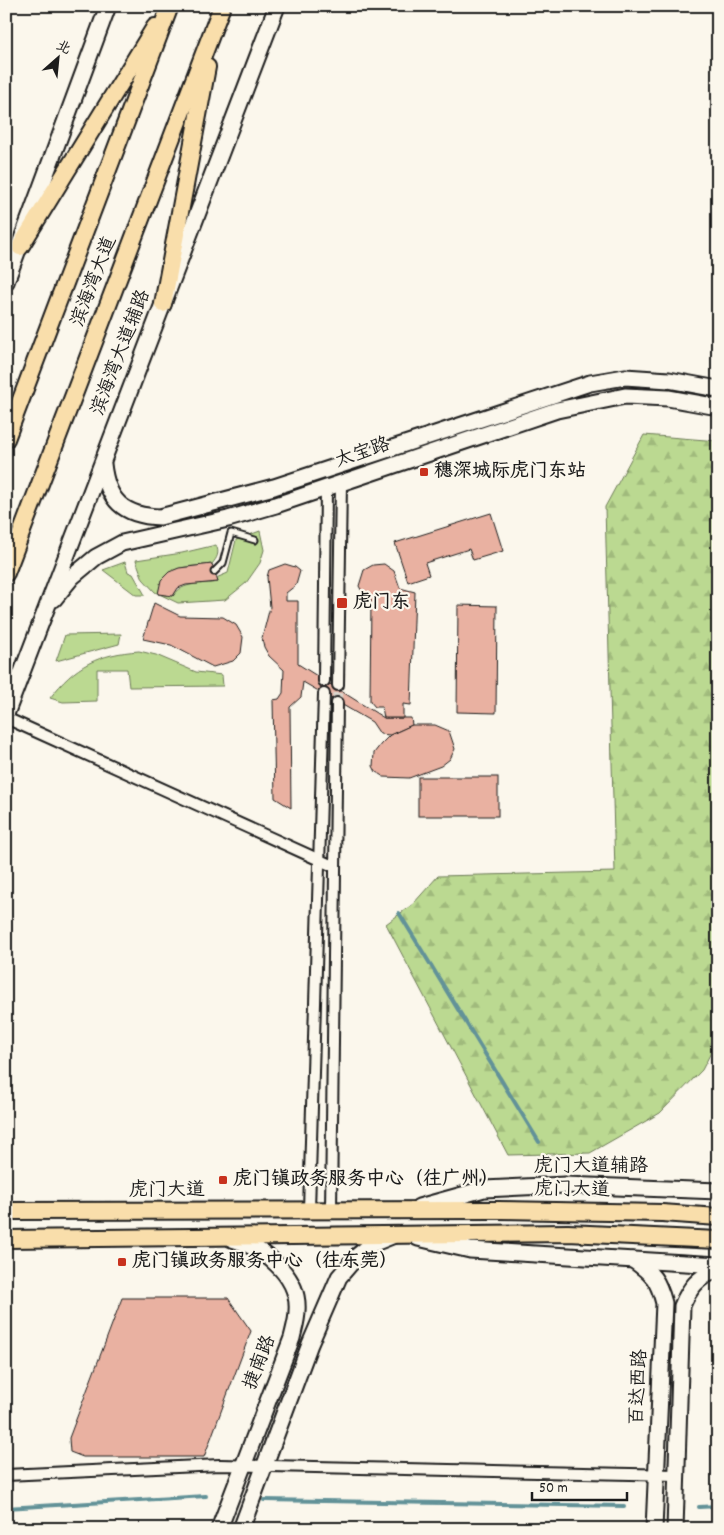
<svg xmlns="http://www.w3.org/2000/svg" width="724" height="1535" font-family="Dekko,'LXGW WenKai TC',sans-serif">
	<style>
		.grass { fill: #bbd991; stroke: #6c7a56 }
		.forest { fill: url(#forest-firs); stroke: #6c7a56 }
		.lines { fill: none; stroke-linecap: round; stroke-linejoin: round }
		.stream { stroke: #629298; stroke-width: 4 }
		.building { fill: #e9b1a1; stroke: #1c1c1c }
		.street-tunnel { stroke: #dad6cd; stroke-width: 10; stroke-dasharray: 10 5; stroke-linecap: butt }
		.lane-casing { stroke: #1c1c1c; stroke-width: 9 }
		.street-casing { stroke: #1c1c1c; stroke-width: 14 }
		.secondary-casing { stroke: #1c1c1c; stroke-width: 19 }
		.primary-casing { stroke: #1c1c1c; stroke-width: 20 }
		.lane { stroke: #fbf7ec; stroke-width: 5 }
		.street { stroke: #fbf7ec; stroke-width: 10 }
		.secondary { stroke: #fbf7ec; stroke-width: 15 }
		.primary { stroke: #f9deab; stroke-width: 16 }
		.poi-dot { fill: #c8321e; stroke: #fbf7ec; stroke-width: 2 }
		.labels { text-anchor: middle; dominant-baseline: central; stroke-width: 4.5; stroke-linejoin: round; paint-order: stroke }
		.street-label { font-size: 19px; fill: #1c1c1c; stroke: #fbf7ec }
		.poi-label { font-size: 19px; font-weight: bold; fill: #1c1c1c; stroke: #fbf7ec; text-anchor: start }
	</style>
	<defs>
		<pattern id="forest-firs" width="22" height="20" patternUnits="userSpaceOnUse" patternTransform="scale(1.25)"><rect width="22" height="20" fill="#bbd991"/><path d="M5 1l3.5 6h-7zM16 11l3.5 6h-7z" fill="#a0ba7c"/></pattern>
	</defs>
	<rect width="100%" height="100%" fill="#fbf7ec"/>
	<filter id="ink" filterUnits="userSpaceOnUse"><feTurbulence type="fractalNoise" baseFrequency=".02" numOctaves="2"/><feDisplacementMap in="SourceGraphic" scale="10" xChannelSelector="R" yChannelSelector="G"/><feConvolveMatrix kernelMatrix="1 2 1 2 8 2 1 2 1" color-interpolation-filters="sRGB"/></filter>
	<g filter="url(#ink)">
		<g class="grass">
			<path d="M260,531L264,550L260,563L246,583L225,600L178,603L155,592L143,579L136,560L182,553L216,545C220,553 217,558 212,564C186,568 165,563 158,594L173,596C183,581 201,585 218,582L216,578L228,573L236,540Z"/>
			<path d="M125,562L128,572L133,574L145,595H136L103,570Z"/>
			<path d="M121,634L119,644L56,661L65,635Z"/>
			<path d="M139,651L156,655L196,672L222,675L223,686L129,687L127,669H97V701L63,702L50,698C75,665 99,654 139,651Z"/>
		</g>
		<path class="forest" d="M644,435L718,441V1039L702,1070L660,1113L590,1153L508,1155L386,924L413,904L438,876L615,872L605,507Z"/>
		<g class="lines">
			<g class="stream">
				<path d="M399,913L539,1142"/>
				<path d="M264,1500L624,1506"/>
				<path d="M699,1507L718,1506"/>
				<path d="M6,1508L206,1496"/>
			</g>
		</g>
		<g class="building">
			<path d="M491,513L503,551L473,560L469,549L425,563L429,575L408,582L395,543Z"/>
			<path d="M212,564L218,582L186,585L178,588L173,596L158,594L161,580L169,572L179,568Z"/>
			<path d="M285,564L295,567L300,571L296,585L286,593V601H298V664L384,718H411L412,725L390,735L380,734L372,722L303,682L301,697L290,707L291,808L275,798L273,700L279,699L283,693L284,670L269,656L264,647L262,638L270,607L267,577L269,570Z"/>
			<path d="M384,564L394,571L400,588L415,592L411,705L403,704V718H384L382,707H375L370,701L371,600L365,597L359,586L364,570L373,565Z"/>
			<path d="M154,603L180,616L223,617L236,625L243,637L241,653L233,661L213,667L171,645L143,639Z"/>
			<path d="M458,605L497,606L496,713L457,712Z"/>
			<path d="M412,725H435L449,731L455,749L450,759L441,766L409,778L384,777L376,772L373,766L374,753L381,744L390,735Z"/>
			<rect x="418" y="777" width="80" height="39"/>
			<path d="M122,1298H228L251,1331L204,1457H83L70,1452L69,1438Z"/>
		</g>
		<g class="lines">
			<path class="street-tunnel" d="M337,703L338,685"/>
			<g class="lane-casing">
				<path id="lane" d="M214,572L223,563L231,533L255,540"/>
			</g>
			<g class="street-casing">
				<g id="street">
					<path d="M324,681L326,488"/>
					<path d="M338,685L341,483"/>
					<path d="M6,718L335,867"/>
					<path d="M309,1210L324,694"/>
					<path d="M331,1210L337,703"/>
					<path d="M6,1475L220,1465L677,1475"/>
				</g>
			</g>
			<g class="secondary-casing">
				<g id="secondary">
					<path d="M6,282L108,6"/>
					<path d="M103,464C107,500 123,516 160,517L274,487L590,383L625,377L669,380L718,389"/>
					<path d="M54,599L72,577L96,557L122,543L228,519L276,505L557,410L625,396L668,398L718,407"/>
					<path d="M6,714L277,6"/>
					<path d="M419,1207L484,1189L565,1185L718,1191"/>
					<path d="M418,1238L470,1250L718,1265"/>
					<path d="M633,1260C653,1274 658,1280 664,1303L654,1529"/>
					<path d="M219,1529L292,1338C294,1329 297,1320 297,1311C300,1275 262,1247 232,1239"/>
					<path d="M241,1529L310,1344L339,1277L357,1256L372,1244L392,1236"/>
					<path d="M675,1529L682,1306C689,1289 698,1276 718,1270"/>
				</g>
			</g>
			<g class="primary-casing">
				<g id="primary">
					<path d="M20,247L155,27"/>
					<path d="M163,304L207,67"/>
					<path d="M6,439L170,6"/>
					<path d="M6,573L222,6"/>
					<path d="M6,1211L498,1210L662,1213L718,1217"/>
					<path d="M6,1239L568,1233L718,1240"/>
				</g>
			</g>
			<use href="#lane" class="lane"/>
			<use href="#street" class="street"/>
			<use href="#secondary" class="secondary"/>
			<use href="#primary" class="primary"/>
		</g>
	</g>
	<g class="poi-dot">
		<rect x="419" y="467" width="10" height="10" rx="2.5"/>
		<rect x="336" y="597" width="12" height="12" rx="2.5"/>
		<rect x="218" y="1175" width="10" height="10" rx="2.5"/>
		<rect x="117" y="1257" width="10" height="10" rx="2.5"/>
	</g>
	<g class="labels">
		<g class="street-label">
			<text transform="translate(95 282) rotate(-69)">滨海湾大道</text>
			<text transform="translate(122 353) rotate(-69)">滨海湾大道辅路</text>
			<text transform="translate(363 454) rotate(-19)">太宝路</text>
			<text x="591" y="1167">虎门大道辅路</text>
			<text x="167" y="1191">虎门大道</text>
			<text transform="translate(572 1191) rotate(1)">虎门大道</text>
			<text transform="translate(261 1363) rotate(-69)">捷南路</text>
			<text transform="translate(640 1387) rotate(-87)">百达西路</text>
		</g>
		<g class="poi-label">
			<text x="434" y="472">穗深城际虎门东站</text>
			<text x="353" y="603">虎门东</text>
			<text x="233" y="1180">虎门镇政务服务中心（往广州）</text>
			<text x="132" y="1262">虎门镇政务服务中心（往东莞）</text>
		</g>
	</g>
	<rect width="724" height="1535" fill="none" stroke="#fbf7ec" stroke-width="25"/>
	<rect x="12" y="12" width="699" height="1510" fill="none" stroke="#1c1c1c" stroke-width="2" filter="url(#ink)"/>
	<g transform="translate(58 58) rotate(27)" stroke="#fbf7ec" stroke-width="4" paint-order="stroke">
	<path d="M0-4L9 19L0 12L-9 19Z" fill="#1c1c1c"/>
	<text y="-8" font-size="14" font-weight="bold" text-anchor="middle" fill="#1c1c1c">北</text>
	</g>
	<path d="M532 1492v8h95v-8" fill="none" stroke="#1c1c1c" stroke-width="2.5"/>
	<text x="539" y="1492" font-size="15" fill="#1c1c1c" stroke="#fbf7ec" stroke-width="4" paint-order="stroke">50 m</text>
</svg>
